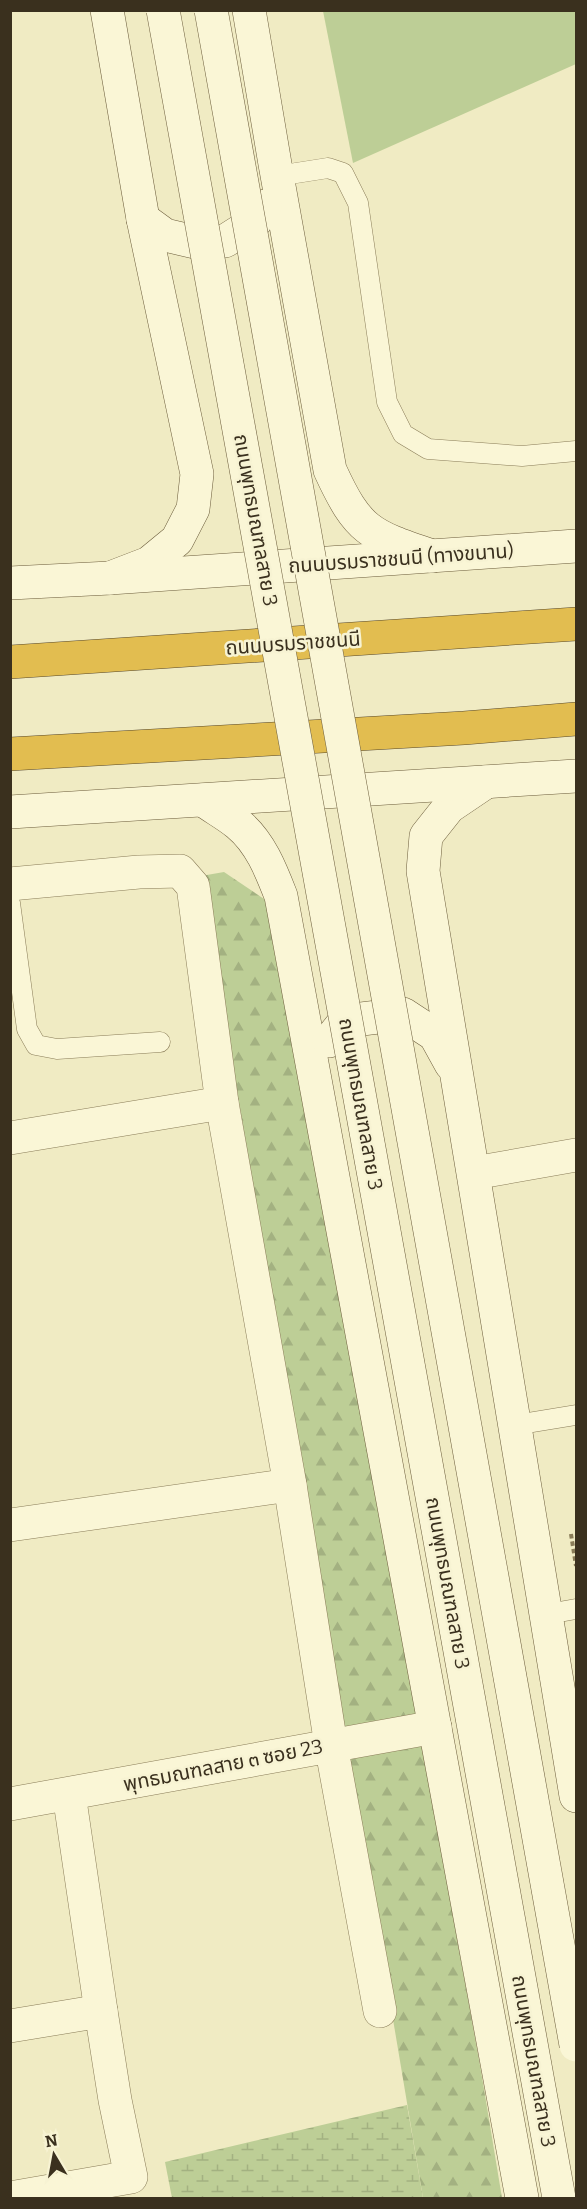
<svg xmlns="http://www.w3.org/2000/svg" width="587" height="2209" font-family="Bitter,'Noto Sans Thai',serif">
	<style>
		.green { fill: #bdce96 }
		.forest { fill: url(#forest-firs) }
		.wetland { fill: url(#wetland-marsh) }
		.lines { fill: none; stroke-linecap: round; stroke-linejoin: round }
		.lane-casing { stroke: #8a7d59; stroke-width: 21 }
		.street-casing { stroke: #8a7d59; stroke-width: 34 }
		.secondary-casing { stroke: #6c5d3c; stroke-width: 34 }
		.highway-casing { stroke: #58492d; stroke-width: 34 }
		.path { stroke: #8a7d59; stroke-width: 4; stroke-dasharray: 4.5 3; stroke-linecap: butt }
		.lane { stroke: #faf6d6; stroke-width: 20 }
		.street { stroke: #faf6d6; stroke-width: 33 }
		.secondary { stroke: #faf6d6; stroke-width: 33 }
		.highway { stroke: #e2bd50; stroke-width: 33 }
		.secondary-bridge-casing { stroke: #6c5d3c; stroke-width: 34; stroke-linecap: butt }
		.secondary-bridge { stroke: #faf6d6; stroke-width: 33 }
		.labels { text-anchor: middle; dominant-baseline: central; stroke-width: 5; stroke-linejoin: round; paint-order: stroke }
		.street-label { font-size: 20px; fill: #3a301e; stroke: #f7f3d3 }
	</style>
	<defs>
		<pattern id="forest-firs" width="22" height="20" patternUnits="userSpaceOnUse" patternTransform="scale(1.5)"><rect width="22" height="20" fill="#bdce96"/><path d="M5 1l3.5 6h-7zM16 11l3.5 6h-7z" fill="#a3b181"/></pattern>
		<pattern id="wetland-marsh" width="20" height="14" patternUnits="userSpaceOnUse" patternTransform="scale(1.5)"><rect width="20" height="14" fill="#bdce96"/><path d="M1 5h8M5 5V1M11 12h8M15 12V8" fill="none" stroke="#a3b181"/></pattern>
	</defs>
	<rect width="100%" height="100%" fill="#f0ebc3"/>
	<path class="green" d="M323,11H576V64L353,163Z"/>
	<path class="forest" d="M224,872L270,903L481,2071L502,2198H423L201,876Z"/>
	<path class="wetland" d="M407,2105L423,2198H172L165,2162Z"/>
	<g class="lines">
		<g class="lane-casing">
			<g id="lane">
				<path d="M277,176L328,168L343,173L358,203L387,402L403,434L428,449L522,456L576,451"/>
				<path d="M10,903L27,1029L36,1045L57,1049L160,1042"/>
				<path d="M515,1425L576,1415"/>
				<path d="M548,1614L576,1609"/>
			</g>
		</g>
		<g class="street-casing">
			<g id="street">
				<path d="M10,884L139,872L180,871L193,886L222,1103L290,1485L331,1745L380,2011"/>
				<path d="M10,1138L222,1103"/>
				<path d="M474,1173L576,1155"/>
				<path d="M10,1525L290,1485"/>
				<path d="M69,1794L101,2011"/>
				<path d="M10,1804L435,1727"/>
				<path d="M10,2026L101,2011L115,2100L131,2177L10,2198"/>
			</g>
		</g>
		<g class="secondary-casing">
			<g id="secondary">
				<path d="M107,10L143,219L197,474L193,509L177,540L149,563L110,578"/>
				<path d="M249,10L275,164L330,470C358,531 369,535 432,556"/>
				<path d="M143,219L165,235L199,243L225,241L255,222L265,206"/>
				<path d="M10,583L110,578L576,546"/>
				<path d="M486,782L449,807L426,836L423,871L576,1796"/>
				<path d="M203,800C214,808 227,815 238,824C260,842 271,870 281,896L522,2198"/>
				<path d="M10,812L576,776"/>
				<path d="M329,1041L345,1021L403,1014L435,1035L451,1064"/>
			</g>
		</g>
		<g class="highway-casing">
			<g id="highway">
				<path d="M10,662L576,624"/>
				<path d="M10,754L464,728L576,719"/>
			</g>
		</g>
		<path class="path" d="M571,1534L576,1566"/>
		<use href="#lane" class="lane"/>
		<use href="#street" class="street"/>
		<use href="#secondary" class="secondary"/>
		<use href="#highway" class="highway"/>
		<g class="secondary-bridge-casing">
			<g id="secondary-bridge">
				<path d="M163,10L559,2198"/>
				<path d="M211,10L576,2045"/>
			</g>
		</g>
		<use href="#secondary-bridge" class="secondary-bridge"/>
	</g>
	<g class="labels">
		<g class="street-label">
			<text transform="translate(256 520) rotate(80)">ถนนพุทธมณฑลสาย 3</text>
			<text transform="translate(401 558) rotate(-4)">ถนนบรมราชชนนี (ทางขนาน)</text>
			<text transform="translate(293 643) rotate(-4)">ถนนบรมราชชนนี</text>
			<text transform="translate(361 1104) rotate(80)">ถนนพุทธมณฑลสาย 3</text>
			<text transform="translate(448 1583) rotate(80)">ถนนพุทธมณฑลสาย 3</text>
			<text transform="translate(223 1765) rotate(-11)">พุทธมณฑลสาย ๓ ซอย 23</text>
			<text transform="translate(534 2061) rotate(80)">ถนนพุทธมณฑลสาย 3</text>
		</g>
	</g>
	<rect width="587" height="2209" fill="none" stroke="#3a301e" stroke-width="24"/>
	<g transform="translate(54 2155) rotate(350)" stroke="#f7f3d3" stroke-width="4.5" paint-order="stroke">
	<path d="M0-4.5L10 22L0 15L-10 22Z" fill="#3a301e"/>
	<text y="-9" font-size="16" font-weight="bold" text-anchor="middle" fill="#3a301e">N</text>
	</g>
</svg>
